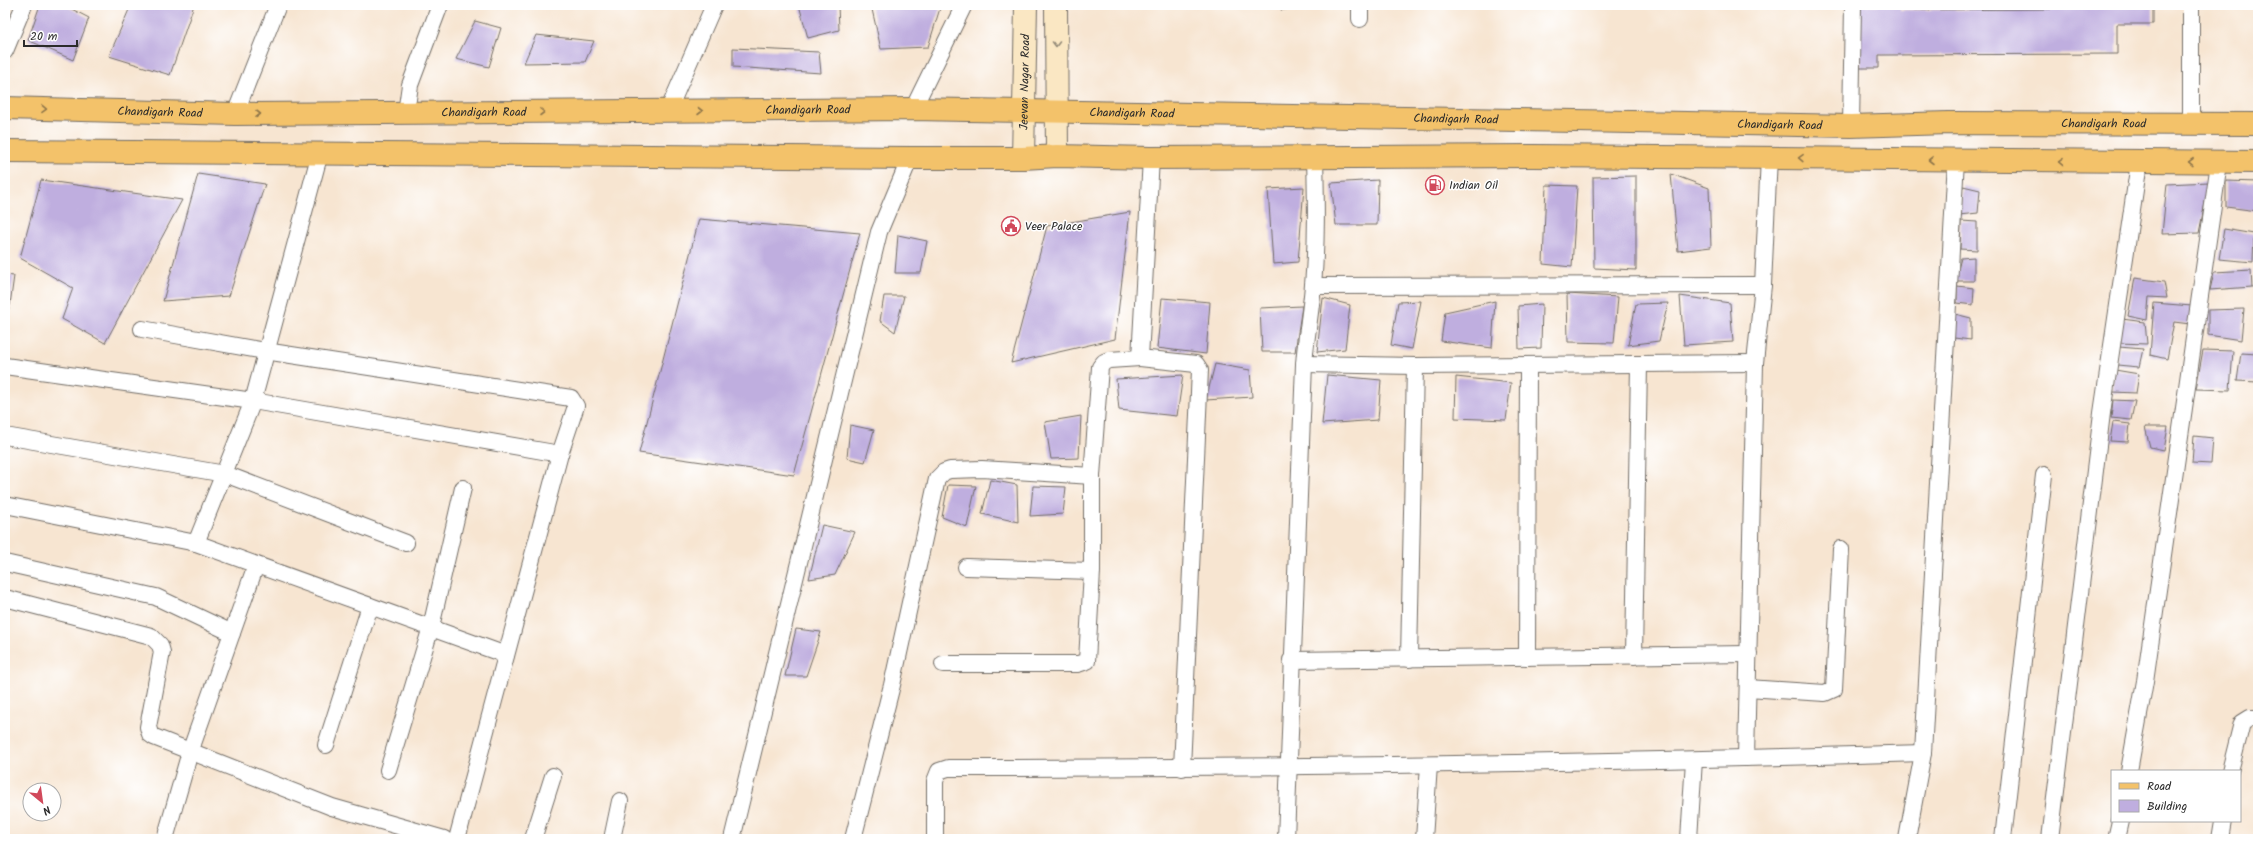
<svg xmlns="http://www.w3.org/2000/svg" width="2263" height="844" font-family="Kalam,sans-serif">
	<style>
		.building { fill: #bfaedf }
		.lines { fill: none; stroke-linecap: round; stroke-linejoin: round }
		.street-casing { stroke: #726c65; stroke-width: 18 }
		.secondary-casing { stroke: #726c65; stroke-width: 24 }
		.primary-casing { stroke: #726c65; stroke-width: 24 }
		.street { stroke: #fff; stroke-width: 16 }
		.secondary { stroke: #fae7c3; stroke-width: 22 }
		.primary { stroke: #f3c26a; stroke-width: 22 }
		.oneway { stroke: #928977 }
		.oneway2 { stroke: #8f764a }
		.labels { text-anchor: middle; dominant-baseline: central; stroke-width: 3; stroke-linejoin: round; paint-order: stroke }
		.street-label { font-size: 12px; fill: #2b2b2b; stroke: #fff }
		.poi-label { font-size: 12px; fill: #2b2b2b; stroke: #fff; text-anchor: start }
	</style>
	<rect width="100%" height="100%" fill="#fff"/>
	<filter id="ink" filterUnits="userSpaceOnUse"><feTurbulence type="fractalNoise" baseFrequency=".025" numOctaves="2"/><feDisplacementMap in="SourceGraphic" scale="8" xChannelSelector="R" yChannelSelector="G"/><feConvolveMatrix kernelMatrix="1 2 1 2 8 2 1 2 1" color-interpolation-filters="sRGB"/></filter>
	<filter id="wash" filterUnits="userSpaceOnUse"><feTurbulence type="fractalNoise" baseFrequency=".012" numOctaves="4" result="noise"/><feDisplacementMap in="SourceGraphic" scale="16" xChannelSelector="R" yChannelSelector="G"/><feGaussianBlur stdDeviation="0.9" result="paint"/><feColorMatrix in="noise" values="0 0 0 0 0 0 0 0 0 0 0 0 0 0 0 0 0 1.4 0 .05"/><feComposite in="paint" operator="in"/></filter>
	<g filter="url(#wash)">
		<rect width="100%" height="100%" fill="#f7e5d1"/>
		<g id="blocks">
			<g class="building">
				<path d="M40,5H64L89,18L73,60L28,40Z"/>
				<path d="M131,5H194L170,75L109,56Z"/>
				<path d="M644,5H654L653,8Z"/>
				<path d="M799,5H838L839,30L808,38Z"/>
				<path d="M871,5H941L928,47L881,49Z"/>
				<path d="M1281,5H1322V7L1281,10Z"/>
				<path d="M1860,5H1900V10L2051,9V5H2153V24H2117V54L1879,55V68H1860Z"/>
				<path d="M475,21L501,28L489,67L456,59Z"/>
				<path d="M536,35L594,41L585,62L524,63Z"/>
				<path d="M733,48L819,52L821,73L733,67Z"/>
				<path d="M198,174L265,184L229,296L163,301Z"/>
				<path d="M1671,174L1709,188L1711,247L1678,251Z"/>
				<path d="M1636,176V270L1594,268L1593,177Z"/>
				<path d="M41,180L182,200L105,343L62,319L73,288L20,258Z"/>
				<path d="M1378,180L1377,225H1336L1331,183Z"/>
				<path d="M2226,181L2258,182V211L2226,207Z"/>
				<path d="M2209,182L2199,233L2162,234L2167,184Z"/>
				<path d="M1546,185L1577,186L1572,267L1543,264Z"/>
				<path d="M1963,186L1980,190L1978,213L1959,215Z"/>
				<path d="M1304,187L1298,262L1273,264L1268,189Z"/>
				<path d="M1130,212L1115,339L1011,363L1047,226Z"/>
				<path d="M699,219L860,233L794,475L639,453Z"/>
				<path d="M1961,221L1977,222V250L1960,249Z"/>
				<path d="M2224,229L2254,234L2253,262L2219,259Z"/>
				<path d="M898,235L927,241L921,273H895Z"/>
				<path d="M1974,257V281H1955L1961,258Z"/>
				<path d="M2251,270L2252,287L2210,290L2214,272Z"/>
				<path d="M5,275L14,276L10,305L5,319Z"/>
				<path d="M2135,278L2164,282L2167,298L2149,297L2147,320L2128,316Z"/>
				<path d="M1957,286L1974,288L1973,305L1957,303Z"/>
				<path d="M1567,294L1618,297L1614,343L1568,342Z"/>
				<path d="M884,296H904L895,332L880,321Z"/>
				<path d="M1680,296L1730,303L1733,342L1684,345Z"/>
				<path d="M1162,298L1210,302L1206,354L1157,348Z"/>
				<path d="M1323,298L1350,305L1345,349L1317,352Z"/>
				<path d="M2257,299H2258V322H2256Z"/>
				<path d="M1421,301L1412,349L1391,345L1398,302Z"/>
				<path d="M1495,301L1492,348L1441,341L1445,312Z"/>
				<path d="M1668,303L1659,341L1628,345L1636,304Z"/>
				<path d="M2154,303L2192,306L2190,324L2174,322L2167,359L2150,355Z"/>
				<path d="M1542,304L1541,348L1519,349L1518,306Z"/>
				<path d="M1302,306L1295,352H1262L1260,308Z"/>
				<path d="M2244,309L2241,340L2208,335V310Z"/>
				<path d="M1955,314L1971,318V340L1954,338Z"/>
				<path d="M2122,319L2145,322L2147,344L2118,343Z"/>
				<path d="M2119,347L2143,349L2139,367L2117,365Z"/>
				<path d="M2203,350L2233,351L2230,390L2196,389Z"/>
				<path d="M2241,353L2258,354V382L2237,381Z"/>
				<path d="M1215,364L1250,370L1252,397L1206,400Z"/>
				<path d="M2115,370L2139,374L2136,393L2113,392Z"/>
				<path d="M1183,375L1177,416L1119,410L1116,379Z"/>
				<path d="M1327,375L1381,380L1378,420L1322,424Z"/>
				<path d="M1456,377L1511,383L1506,420L1455,418Z"/>
				<path d="M2113,400L2135,401L2131,420L2111,418Z"/>
				<path d="M1081,416L1079,458L1051,459L1045,422Z"/>
				<path d="M2113,422L2130,424L2128,442L2110,441Z"/>
				<path d="M850,425L874,430L865,462L847,458Z"/>
				<path d="M2145,427H2168L2164,450L2150,447Z"/>
				<path d="M2194,436L2213,438L2211,464L2192,463Z"/>
				<path d="M990,480L1017,485L1018,522L982,514Z"/>
				<path d="M948,485L976,486L967,527L942,517Z"/>
				<path d="M1033,486L1066,487L1063,514L1030,516Z"/>
				<path d="M822,525L855,532L835,575L809,579Z"/>
				<path d="M796,629L821,632L806,676H785Z"/>
			</g>
		</g>
	</g>
	<g filter="url(#ink)">
		<use href="#blocks" fill-opacity="0" stroke="#726c65" stroke-width="1"/>
		<g class="lines">
			<g class="street-casing">
				<g id="street">
					<path d="M1360,5V19"/>
					<path d="M5,51L24,5"/>
					<path d="M913,109L964,5"/>
					<path d="M668,111L714,5"/>
					<path d="M406,113L410,85L440,5"/>
					<path d="M235,114L278,5"/>
					<path d="M2191,123V5"/>
					<path d="M1851,126L1853,5"/>
					<path d="M1151,158L1140,358L1196,364L1200,370L1182,768"/>
					<path d="M1313,286L1763,285"/>
					<path d="M142,329L265,351L571,398L576,406L560,454L457,839"/>
					<path d="M1304,364L1415,366L1755,363"/>
					<path d="M5,366L253,401L560,454"/>
					<path d="M5,436L225,474L406,543"/>
					<path d="M5,505L196,543L506,655"/>
					<path d="M196,543L253,401L320,153"/>
					<path d="M5,563L156,597L232,633"/>
					<path d="M966,567L1092,571"/>
					<path d="M5,598L151,636L160,645L162,652L148,727L150,734L154,737L332,807L444,839"/>
					<path d="M1634,656L1639,364"/>
					<path d="M1527,657L1528,365"/>
					<path d="M1409,659L1415,366"/>
					<path d="M1291,660L1749,654"/>
					<path d="M943,664H1078L1087,661L1092,571V476"/>
					<path d="M1748,688L1825,693L1834,689L1841,549"/>
					<path d="M326,745L370,606"/>
					<path d="M1746,758L1755,363L1763,285L1769,157"/>
					<path d="M388,770L431,627L463,488"/>
					<path d="M2129,771L2145,681L2219,163"/>
					<path d="M2230,771L2242,723L2250,718H2258"/>
					<path d="M165,839L190,752L256,565"/>
					<path d="M533,839L553,776"/>
					<path d="M612,839L620,801"/>
					<path d="M732,839L879,232L910,158"/>
					<path d="M853,839L892,685L937,479L944,472L950,470L982,469L1092,476L1100,367L1104,362L1109,360L1140,358"/>
					<path d="M935,839V781L939,771L948,768C1274,768 1598,763 1923,753"/>
					<path d="M1286,839L1304,364C1306,337 1311,311 1313,285C1317,242 1316,199 1315,156"/>
					<path d="M1424,839L1429,765"/>
					<path d="M1689,839L1694,760"/>
					<path d="M1907,839L1923,753L1956,160"/>
					<path d="M2003,839L2044,475"/>
					<path d="M2050,839L2102,413L2139,163"/>
					<path d="M2116,839L2120,821"/>
					<path d="M2220,839L2223,821"/>
				</g>
			</g>
			<g class="secondary-casing">
				<g id="secondary">
					<path d="M1056,5L1057,156"/>
					<path id="s1" d="M1023,158L1026,5"/>
				</g>
			</g>
			<g class="primary-casing">
				<g id="primary">
					<path id="s2" d="M5,108L235,114L913,109L1851,126L1948,123L2258,124"/>
					<path d="M5,151L910,158H1023L1057,156L1151,158L1534,156L2258,162"/>
				</g>
			</g>
			<use href="#street" class="street"/>
			<use href="#secondary" class="secondary"/>
			<use href="#primary" class="primary"/>
		</g>
		<defs><path id="oneway-chevron" d="M-2-3.5L2.5 0L-2 3.5" fill="none" stroke-width="1.6" stroke-linecap="round" stroke-linejoin="round"/></defs>
		<use class="oneway" href="#oneway-chevron" transform="translate(1056 44) rotate(90)"/>
		<g class="oneway2">
			<use href="#oneway-chevron" transform="translate(44 109) rotate(1)"/>
			<use href="#oneway-chevron" transform="translate(700 111)"/>
			<use href="#oneway-chevron" transform="translate(542 112)"/>
			<use href="#oneway-chevron" transform="translate(258 114)"/>
			<use href="#oneway-chevron" transform="translate(1801 158) rotate(-178)"/>
			<use href="#oneway-chevron" transform="translate(1931 160) rotate(-180)"/>
			<use href="#oneway-chevron" transform="translate(2061 162) rotate(-179)"/>
			<use href="#oneway-chevron" transform="translate(2191 162) rotate(-179)"/>
		</g>
	</g>
	<defs>
		<g id="fuel-ring" transform="scale(1)"><circle r="9.5" fill="#fff" stroke="#d1495b" stroke-width="1.5"/><path d="M-5.5-6h7V0h2V4h1.3V-2.5L3-4.5l.8-.8L6-3V5H2.5V1h-1V6h-7ZM-4.2-4.7v3.2H.2V-4.7Z" fill="#d1495b"/></g>
		<g id="civic-ring" transform="scale(1)"><circle r="9.5" fill="#fff" stroke="#d1495b" stroke-width="1.5"/><path d="M-.6-6.5H3V-4.5H.6V-3L4-1V1h2V6H-6V1h2V-1L-.6-3ZM-1.2 2.5V6h2.4V2.5Z" fill="#d1495b"/></g>
	</defs>
	<g fill-rule="evenodd">
		<use href="#fuel-ring" x="1435" y="185"/>
		<use href="#civic-ring" x="1011" y="226"/>
	</g>
	<g class="labels">
		<g class="street-label">
			<text stroke="none"><textPath href="#s1" startOffset="76">Jeevan Nagar Road</textPath></text>
			<text stroke="none"><textPath href="#s2" startOffset="803">Chandigarh Road</textPath></text>
			<text stroke="none"><textPath href="#s2" startOffset="155">Chandigarh Road</textPath></text>
			<text stroke="none"><textPath href="#s2" startOffset="479">Chandigarh Road</textPath></text>
			<text stroke="none"><textPath href="#s2" startOffset="1127">Chandigarh Road</textPath></text>
			<text stroke="none"><textPath href="#s2" startOffset="1451">Chandigarh Road</textPath></text>
			<text stroke="none"><textPath href="#s2" startOffset="2099">Chandigarh Road</textPath></text>
			<text stroke="none"><textPath href="#s2" startOffset="1775">Chandigarh Road</textPath></text>
		</g>
		<g class="poi-label">
			<text x="1449" y="185">Indian Oil</text>
			<text x="1025" y="226">Veer Palace</text>
		</g>
	</g>
	<rect width="2263" height="844" fill="none" stroke="#fff" stroke-width="20"/>
	<rect x="2111" y="770" width="130" height="52" fill="#ffffff" stroke="#aaaaaa"/>
	<rect x="2119" y="783" width="20" height="6" fill="#f3c26a" stroke="#aaaaaa"/>
	<text x="2147" y="790" font-size="12" fill="#2b2b2b">Road</text>
	<rect x="2119" y="800" width="20" height="12" fill="#bfaedf" stroke="#aaaaaa"/>
	<text x="2147" y="810" font-size="12" fill="#2b2b2b">Building</text>
	<g transform="translate(42 802) rotate(151)"><circle r="19" fill="#ffffff" stroke="#aaaaaa"/>
	<path d="M0-3L7 15L0 10L-7 15Z" fill="#d1495b"/>
	<text y="-6" font-size="11" font-weight="bold" text-anchor="middle" fill="#2b2b2b">N</text>
	</g>
	<path d="M24 40v6h53v-6" fill="none" stroke="#2b2b2b" stroke-width="2"/>
	<text x="30" y="40" font-size="12" fill="#2b2b2b" stroke="#ffffff" stroke-width="3" paint-order="stroke">20 m</text>
</svg>
